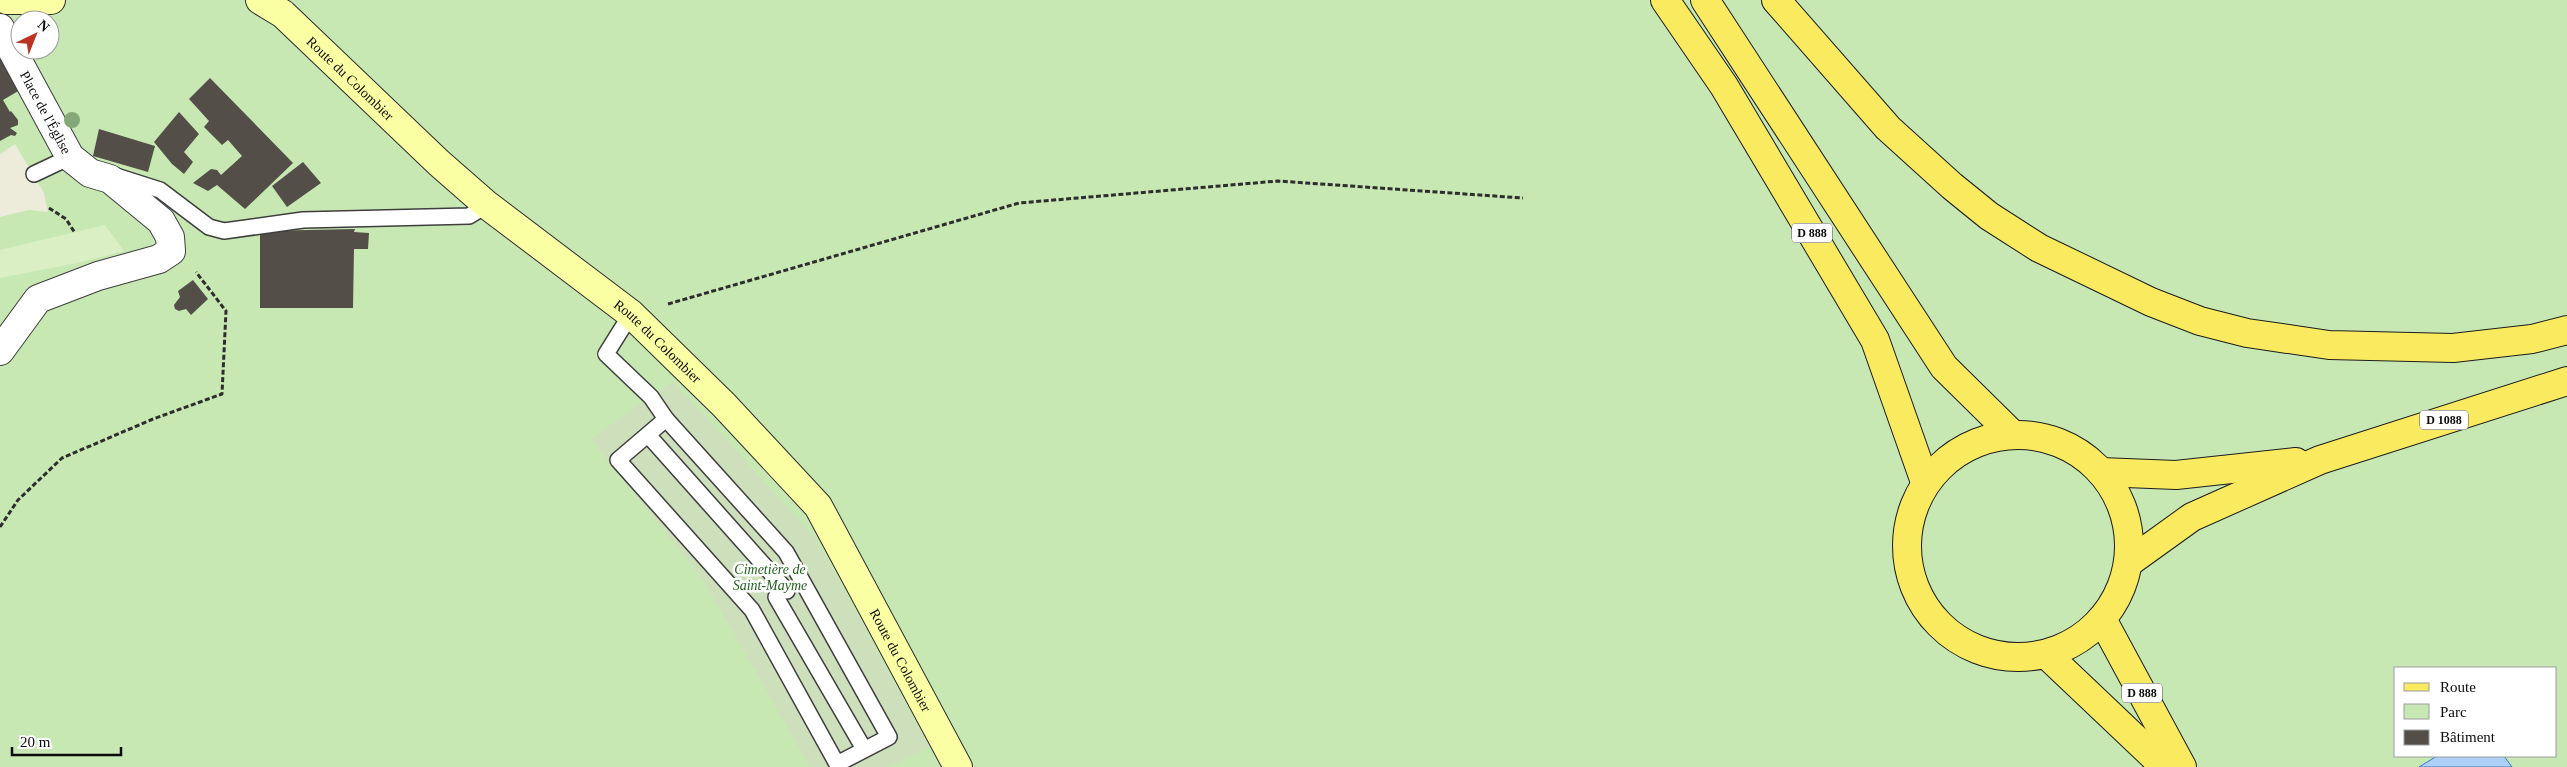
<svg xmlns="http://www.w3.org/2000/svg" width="2567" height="767" font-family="'Times New Roman',serif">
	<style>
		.green { fill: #c7e8b3; fill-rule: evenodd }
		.cemetery { fill: #cedfbc }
		.pitch { fill: #dbefc5 }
		.plaza { fill: #edebda }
		.water { fill: #aed0f6; stroke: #3579cd }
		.building { fill: #534e47 }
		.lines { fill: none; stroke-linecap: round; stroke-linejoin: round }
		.lane-casing { stroke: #3e3e3e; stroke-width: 18 }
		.street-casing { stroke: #3e3e3e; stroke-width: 30 }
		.secondary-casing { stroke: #2d2d2d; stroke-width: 30 }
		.primary-casing { stroke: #1c1c1c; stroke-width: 30 }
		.path { stroke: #2d2d2d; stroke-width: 3; stroke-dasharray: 5 2.5; stroke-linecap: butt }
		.lane { stroke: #fff; stroke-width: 15 }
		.street { stroke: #fff; stroke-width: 28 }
		.secondary { stroke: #fbffa4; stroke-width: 28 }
		.primary { stroke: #f9ea5f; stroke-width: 28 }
		.tree { fill: #84a878 }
		.labels { text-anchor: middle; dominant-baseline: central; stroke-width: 5; stroke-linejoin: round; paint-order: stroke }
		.shield { fill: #fff; stroke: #545454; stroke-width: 1 }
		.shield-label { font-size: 12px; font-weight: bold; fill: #0b0b0b }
		.street-label { font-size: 14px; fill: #0b0b0b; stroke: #fff }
		.park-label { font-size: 14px; font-style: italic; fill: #20621c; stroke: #fff }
	</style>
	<rect width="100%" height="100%" fill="#fffee9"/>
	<path class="green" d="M0,0H2567V767H0ZM20,20H50V50H20ZM2396,668H2556V756H2396Z"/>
	<path class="cemetery" d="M673,381L817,540L930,748L888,767H810L704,581L591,439Z"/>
	<path class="pitch" d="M105,225L124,251L77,263L0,278V250Z"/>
	<path class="plaza" d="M15,144L44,193L48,212L29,210L0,217V154Z"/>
	<path class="water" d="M2437,756H2504L2512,767H2419Z"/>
	<g class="building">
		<path d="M0,54L20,90L3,100L10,112L11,111L18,120V125L10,128L17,133L15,136L11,135L0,141Z"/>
		<path d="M210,78L293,163L245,209L217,185L208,191L193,183L211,169L217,170L221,175L242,156L228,140L222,145L204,127L209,121L189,99Z"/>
		<path d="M179,112L199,134L184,152L193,162L184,174L172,164L154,142Z"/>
		<path d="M99,129L155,146L148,172L93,156Z"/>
		<path d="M303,162L321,183L287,207L272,186Z"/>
		<path d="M355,229L354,232L369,233L368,249H354L353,308H260V231Z"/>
		<path d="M193,280L208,299L191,315L186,309L179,311L175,309L174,305L180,297L178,291Z"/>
	</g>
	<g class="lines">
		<g class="lane-casing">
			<g id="lane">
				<path d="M34,174L70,157"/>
				<path d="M116,176L160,190L209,227L224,231L303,220L469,216L487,205"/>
				<path d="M631,314L606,354L651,397L666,419"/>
				<path d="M666,419L786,552L889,737L837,764L752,610L618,460Z"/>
				<path d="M648,435L787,591"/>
				<path d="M776,597L864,749"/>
			</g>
		</g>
		<g class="street-casing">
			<g id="street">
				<path id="s1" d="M0,28L70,157L90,173L110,179L161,221L170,237L171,251L159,259L98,276L38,299L0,351"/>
			</g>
		</g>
		<g class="secondary-casing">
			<g id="secondary">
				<path d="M7,0H51"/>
				<path id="s2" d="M260,0L283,14L439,163L487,205L631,314L724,405L818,506L958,767"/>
			</g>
		</g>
		<g class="primary-casing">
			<g id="primary">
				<path d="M1665,0L1724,86L1875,340L1925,482"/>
				<path d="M1705,0L1944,367L2013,435"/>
				<path d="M1776,0L1888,128L1952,186L1989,216L2039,248L2151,302L2200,321L2247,333L2329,345L2453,348L2532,339L2567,330"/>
				<circle cx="2018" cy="546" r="111"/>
				<path d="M2101,472L2176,475L2296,462"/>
				<path d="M2128,563L2192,517L2320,460L2567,381"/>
				<path d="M2102,619L2182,767"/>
				<path d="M2046,654L2165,767"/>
			</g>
		</g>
		<g class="path">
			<path d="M49,208L66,219L75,233"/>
			<path d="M668,304L1019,203L1278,181L1523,198"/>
			<path d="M0,527L18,500L62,458L153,419L222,394L226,311L196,272"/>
		</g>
		<use href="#lane" class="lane"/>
		<use href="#street" class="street"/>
		<use href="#secondary" class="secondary"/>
		<use href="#primary" class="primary"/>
	</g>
	<circle class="tree" cx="72" cy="120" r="8"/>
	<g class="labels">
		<g class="shield">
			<rect x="1792" y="223.5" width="40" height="19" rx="4"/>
			<rect x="2420" y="410.5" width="48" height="19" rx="4"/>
			<rect x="2122" y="683.5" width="40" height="19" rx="4"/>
		</g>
		<g class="shield-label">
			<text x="1812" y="233">D 888</text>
			<text x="2444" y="420">D 1088</text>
			<text x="2142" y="693">D 888</text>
		</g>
		<g class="street-label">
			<text stroke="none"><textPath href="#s2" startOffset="120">Route du Colombier</textPath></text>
			<text stroke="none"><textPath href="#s1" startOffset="96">Place de l'Église</textPath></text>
			<text stroke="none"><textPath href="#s2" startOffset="525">Route du Colombier</textPath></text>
			<text stroke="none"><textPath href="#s2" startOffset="930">Route du Colombier</textPath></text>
		</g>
		<g class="park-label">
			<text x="770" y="569">Cimetière de<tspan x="770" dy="16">Saint-Mayme</tspan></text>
		</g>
	</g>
	<rect x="2394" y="667" width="162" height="90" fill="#ffffff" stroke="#9d9d9d"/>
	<rect x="2404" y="683" width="25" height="8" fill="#f9ea5f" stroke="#9d9d9d"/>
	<text x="2440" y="692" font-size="15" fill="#0b0b0b">Route</text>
	<rect x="2404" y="704" width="25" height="15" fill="#c7e8b3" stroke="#9d9d9d"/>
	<text x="2440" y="717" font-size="15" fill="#0b0b0b">Parc</text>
	<rect x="2404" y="730" width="25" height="15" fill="#534e47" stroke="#9d9d9d"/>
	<text x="2440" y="742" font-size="15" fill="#0b0b0b">Bâtiment</text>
	<g transform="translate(35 35) rotate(43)"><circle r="24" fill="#ffffff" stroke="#9d9d9d"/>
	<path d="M0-4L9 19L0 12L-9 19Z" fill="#ba3324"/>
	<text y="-8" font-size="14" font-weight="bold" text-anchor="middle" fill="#0b0b0b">N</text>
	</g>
	<path d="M12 747v8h109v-8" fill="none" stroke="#0b0b0b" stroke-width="2.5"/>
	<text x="20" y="747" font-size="15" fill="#0b0b0b" stroke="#ffffff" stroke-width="4" paint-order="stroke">20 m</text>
</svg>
